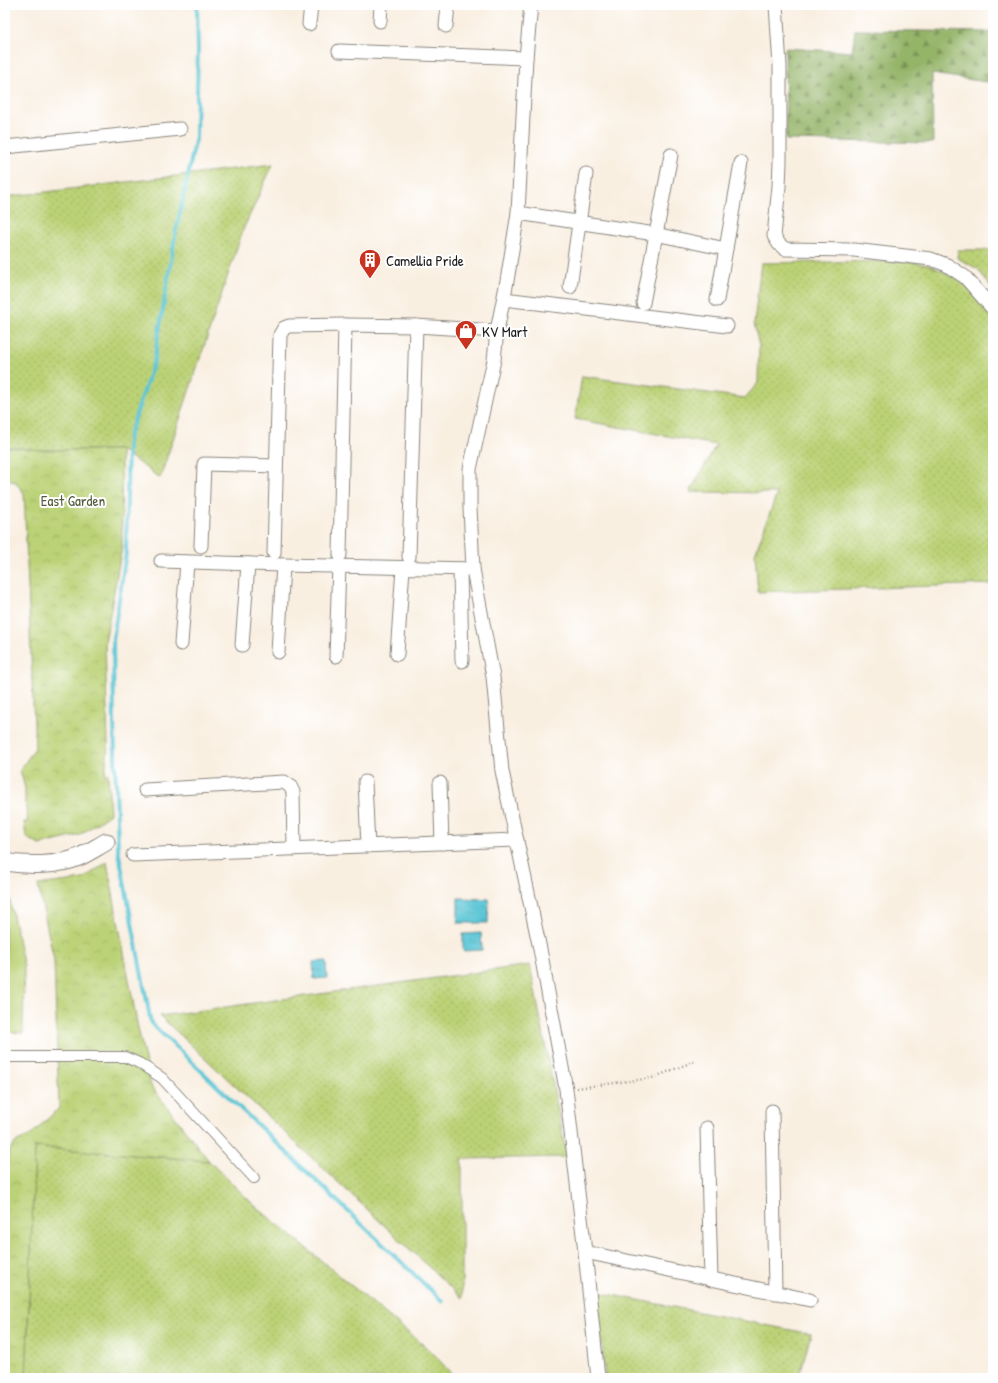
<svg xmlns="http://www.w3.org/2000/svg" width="998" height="1383" font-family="'Patrick Hand',sans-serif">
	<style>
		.grass { fill: url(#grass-dots); stroke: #6c7749 }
		.forest { fill: url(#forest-firs); stroke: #586842 }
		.park { fill: url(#park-crowns); stroke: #6c7749 }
		.pitch { fill: #bbd276; stroke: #6c7749 }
		.water { fill: url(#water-ripples); stroke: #3c7179 }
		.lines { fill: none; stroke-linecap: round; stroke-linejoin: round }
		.stream { stroke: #5cc6d6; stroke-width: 4 }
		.pedestrian-casing { stroke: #8a867e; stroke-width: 12 }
		.minor-casing { stroke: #8a867e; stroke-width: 15 }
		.tertiary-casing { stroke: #8a867e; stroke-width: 19 }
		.path { stroke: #8a867e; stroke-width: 2.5; stroke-dasharray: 1 3; stroke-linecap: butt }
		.pedestrian { stroke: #fff; stroke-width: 10 }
		.minor { stroke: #fff; stroke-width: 13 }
		.tertiary { stroke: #fff; stroke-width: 17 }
		.labels { text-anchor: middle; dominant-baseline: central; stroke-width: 4; stroke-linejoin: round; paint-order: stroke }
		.poi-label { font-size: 15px; fill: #1c1c1c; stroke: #fff; text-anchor: start }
		.park-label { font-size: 15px; fill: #545c3c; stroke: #fff }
	</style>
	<defs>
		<pattern id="grass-dots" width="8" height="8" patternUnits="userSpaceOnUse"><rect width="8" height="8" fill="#bbd276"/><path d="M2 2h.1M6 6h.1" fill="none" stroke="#a0b466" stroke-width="1.8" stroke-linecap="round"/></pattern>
		<pattern id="forest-firs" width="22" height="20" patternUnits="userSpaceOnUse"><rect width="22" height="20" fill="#94b467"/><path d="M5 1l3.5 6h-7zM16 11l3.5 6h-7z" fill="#789254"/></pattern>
		<pattern id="park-crowns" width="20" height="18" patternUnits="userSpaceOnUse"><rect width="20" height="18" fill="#bbd276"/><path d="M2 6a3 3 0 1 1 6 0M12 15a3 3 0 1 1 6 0" fill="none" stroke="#a0b466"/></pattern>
		<pattern id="water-ripples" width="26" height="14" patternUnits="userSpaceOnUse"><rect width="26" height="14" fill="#5cc6d6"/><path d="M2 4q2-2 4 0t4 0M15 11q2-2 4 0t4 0" fill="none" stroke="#4faab7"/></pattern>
	</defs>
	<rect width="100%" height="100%" fill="#fff"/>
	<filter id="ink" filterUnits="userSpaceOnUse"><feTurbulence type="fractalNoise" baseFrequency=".025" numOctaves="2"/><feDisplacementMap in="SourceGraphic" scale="8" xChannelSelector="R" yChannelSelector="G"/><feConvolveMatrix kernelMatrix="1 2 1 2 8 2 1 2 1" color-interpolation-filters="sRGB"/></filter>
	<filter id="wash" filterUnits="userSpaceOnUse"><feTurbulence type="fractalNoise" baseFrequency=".012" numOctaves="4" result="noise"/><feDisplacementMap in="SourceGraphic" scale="16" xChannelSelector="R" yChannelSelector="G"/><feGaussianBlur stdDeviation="0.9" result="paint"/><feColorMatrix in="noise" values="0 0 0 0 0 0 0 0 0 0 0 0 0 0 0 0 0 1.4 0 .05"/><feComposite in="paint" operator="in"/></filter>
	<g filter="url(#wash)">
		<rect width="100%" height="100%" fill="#f9efe1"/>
		<g class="grass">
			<path d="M273,164L243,230L160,478L121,450H41L5,447V197Z"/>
			<path d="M958,250H993V290L978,269L957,258Z"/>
			<path d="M893,261C902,262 910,262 919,263C950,269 976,290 993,317V584L758,592L755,554L777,493L690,492L716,445L575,419L582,376L745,398L758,383L759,346L754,324L761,263Z"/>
			<path d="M530,965L567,1157L462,1159V1298L160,1016Z"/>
			<path d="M35,1147L209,1161L254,1205L433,1353L455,1378H26Z"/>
			<path d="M597,1292L811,1334L799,1378H605Z"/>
		</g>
		<path class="forest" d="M855,30L993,32V59L987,82L932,74L933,143L786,140L785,48L852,52Z"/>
		<g class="park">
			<path d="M5,447L41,450H121L122,547L105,642L108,745L105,774H108L110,814L80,835L39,845L26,837L24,822H28L25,802V788L20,770L35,748L24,493L15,482L5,479Z"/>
			<path d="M107,862L138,1028L151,1086L209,1161L35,1147L26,1378H5V1194L9,1151L17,1141L31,1135L59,1108L54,960L38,885L83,879Z"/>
		</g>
		<path class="pitch" d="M5,878L24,967L23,1033L5,1032Z"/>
		<g class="water">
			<path d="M458,898L489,899L488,923H458Z"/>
			<path d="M481,933L482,950L463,951V934Z"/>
			<path d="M326,961L327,978L314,979L313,962Z"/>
		</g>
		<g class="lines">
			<path class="stream" d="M197,5L198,51L196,137L176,231L154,361L128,439L126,553L113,640L114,721L118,849L151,1023L442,1301"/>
		</g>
	</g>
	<g filter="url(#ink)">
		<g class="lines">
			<g class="pedestrian-casing">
				<path id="pedestrian" d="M5,1057H125L139,1063L162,1078L254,1178"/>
			</g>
			<g class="minor-casing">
				<g id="minor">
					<path d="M531,5L526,58L518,213L507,281L497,331L494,360L470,469V508L473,569L493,677L502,771L540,949L566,1089L585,1252L598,1378"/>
					<path d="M776,5L780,66V162L779,186L774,236L779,244L785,249L854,250L931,259L947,265L965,277L993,309"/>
					<path d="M380,21L381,5"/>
					<path d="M309,24L311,5"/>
					<path d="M446,26L448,5"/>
					<path d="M339,51L526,58"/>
					<path d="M5,147L180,129"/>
					<path d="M518,213L655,234L726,249"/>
					<path d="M570,287L586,174"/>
					<path d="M504,299L727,326"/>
					<path d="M717,300L741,163"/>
					<path d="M643,303L671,155"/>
					<path d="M201,546L204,464L276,466"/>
					<path d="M274,553L280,335L284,328L289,326L345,325L416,326L497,331"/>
					<path d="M340,555L345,325"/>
					<path d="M409,557L416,326"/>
					<path d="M161,561L283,565L473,569"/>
					<path d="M460,569L462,661"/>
					<path d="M181,644L187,562"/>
					<path d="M242,645L248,564"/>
					<path d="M278,652L283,565"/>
					<path d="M397,654L403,568"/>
					<path d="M336,656L339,565"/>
					<path d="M365,782L368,846"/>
					<path d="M440,783L442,843"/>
					<path d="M145,790L284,782L290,786L293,792L294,849"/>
					<path d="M133,855L517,840"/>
					<path d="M772,1111L775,1293"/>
					<path d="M707,1128L711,1280"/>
					<path d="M585,1252L810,1300"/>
				</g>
			</g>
			<g class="tertiary-casing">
				<path id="tertiary" d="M5,862C27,866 58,866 79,857C88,853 97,847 106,842"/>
			</g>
			<path class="path" d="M577,1088L652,1078L695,1061"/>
			<use href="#pedestrian" class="pedestrian"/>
			<use href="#minor" class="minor"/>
			<use href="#tertiary" class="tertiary"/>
		</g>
	</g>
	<defs>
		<g id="building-pin" transform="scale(1.15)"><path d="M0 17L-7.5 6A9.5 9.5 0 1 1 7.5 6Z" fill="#c8321e" stroke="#fff"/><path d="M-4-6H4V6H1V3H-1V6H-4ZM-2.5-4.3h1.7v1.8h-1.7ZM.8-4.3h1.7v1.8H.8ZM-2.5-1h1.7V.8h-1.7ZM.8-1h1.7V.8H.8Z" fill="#fff"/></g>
		<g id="shop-pin" transform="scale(1.15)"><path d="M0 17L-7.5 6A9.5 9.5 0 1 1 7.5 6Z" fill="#c8321e" stroke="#fff"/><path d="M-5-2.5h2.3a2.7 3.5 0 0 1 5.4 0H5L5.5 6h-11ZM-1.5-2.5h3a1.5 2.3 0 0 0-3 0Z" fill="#fff"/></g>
	</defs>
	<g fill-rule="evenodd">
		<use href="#building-pin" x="370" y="260"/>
		<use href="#shop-pin" x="466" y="331"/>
	</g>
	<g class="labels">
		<g class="poi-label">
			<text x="386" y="260">Camellia Pride</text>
			<text x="482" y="331">KV Mart</text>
		</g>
		<g class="park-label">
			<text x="73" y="500">East Garden</text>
		</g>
	</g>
	<rect width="998" height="1383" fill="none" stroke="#fff" stroke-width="20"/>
</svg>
